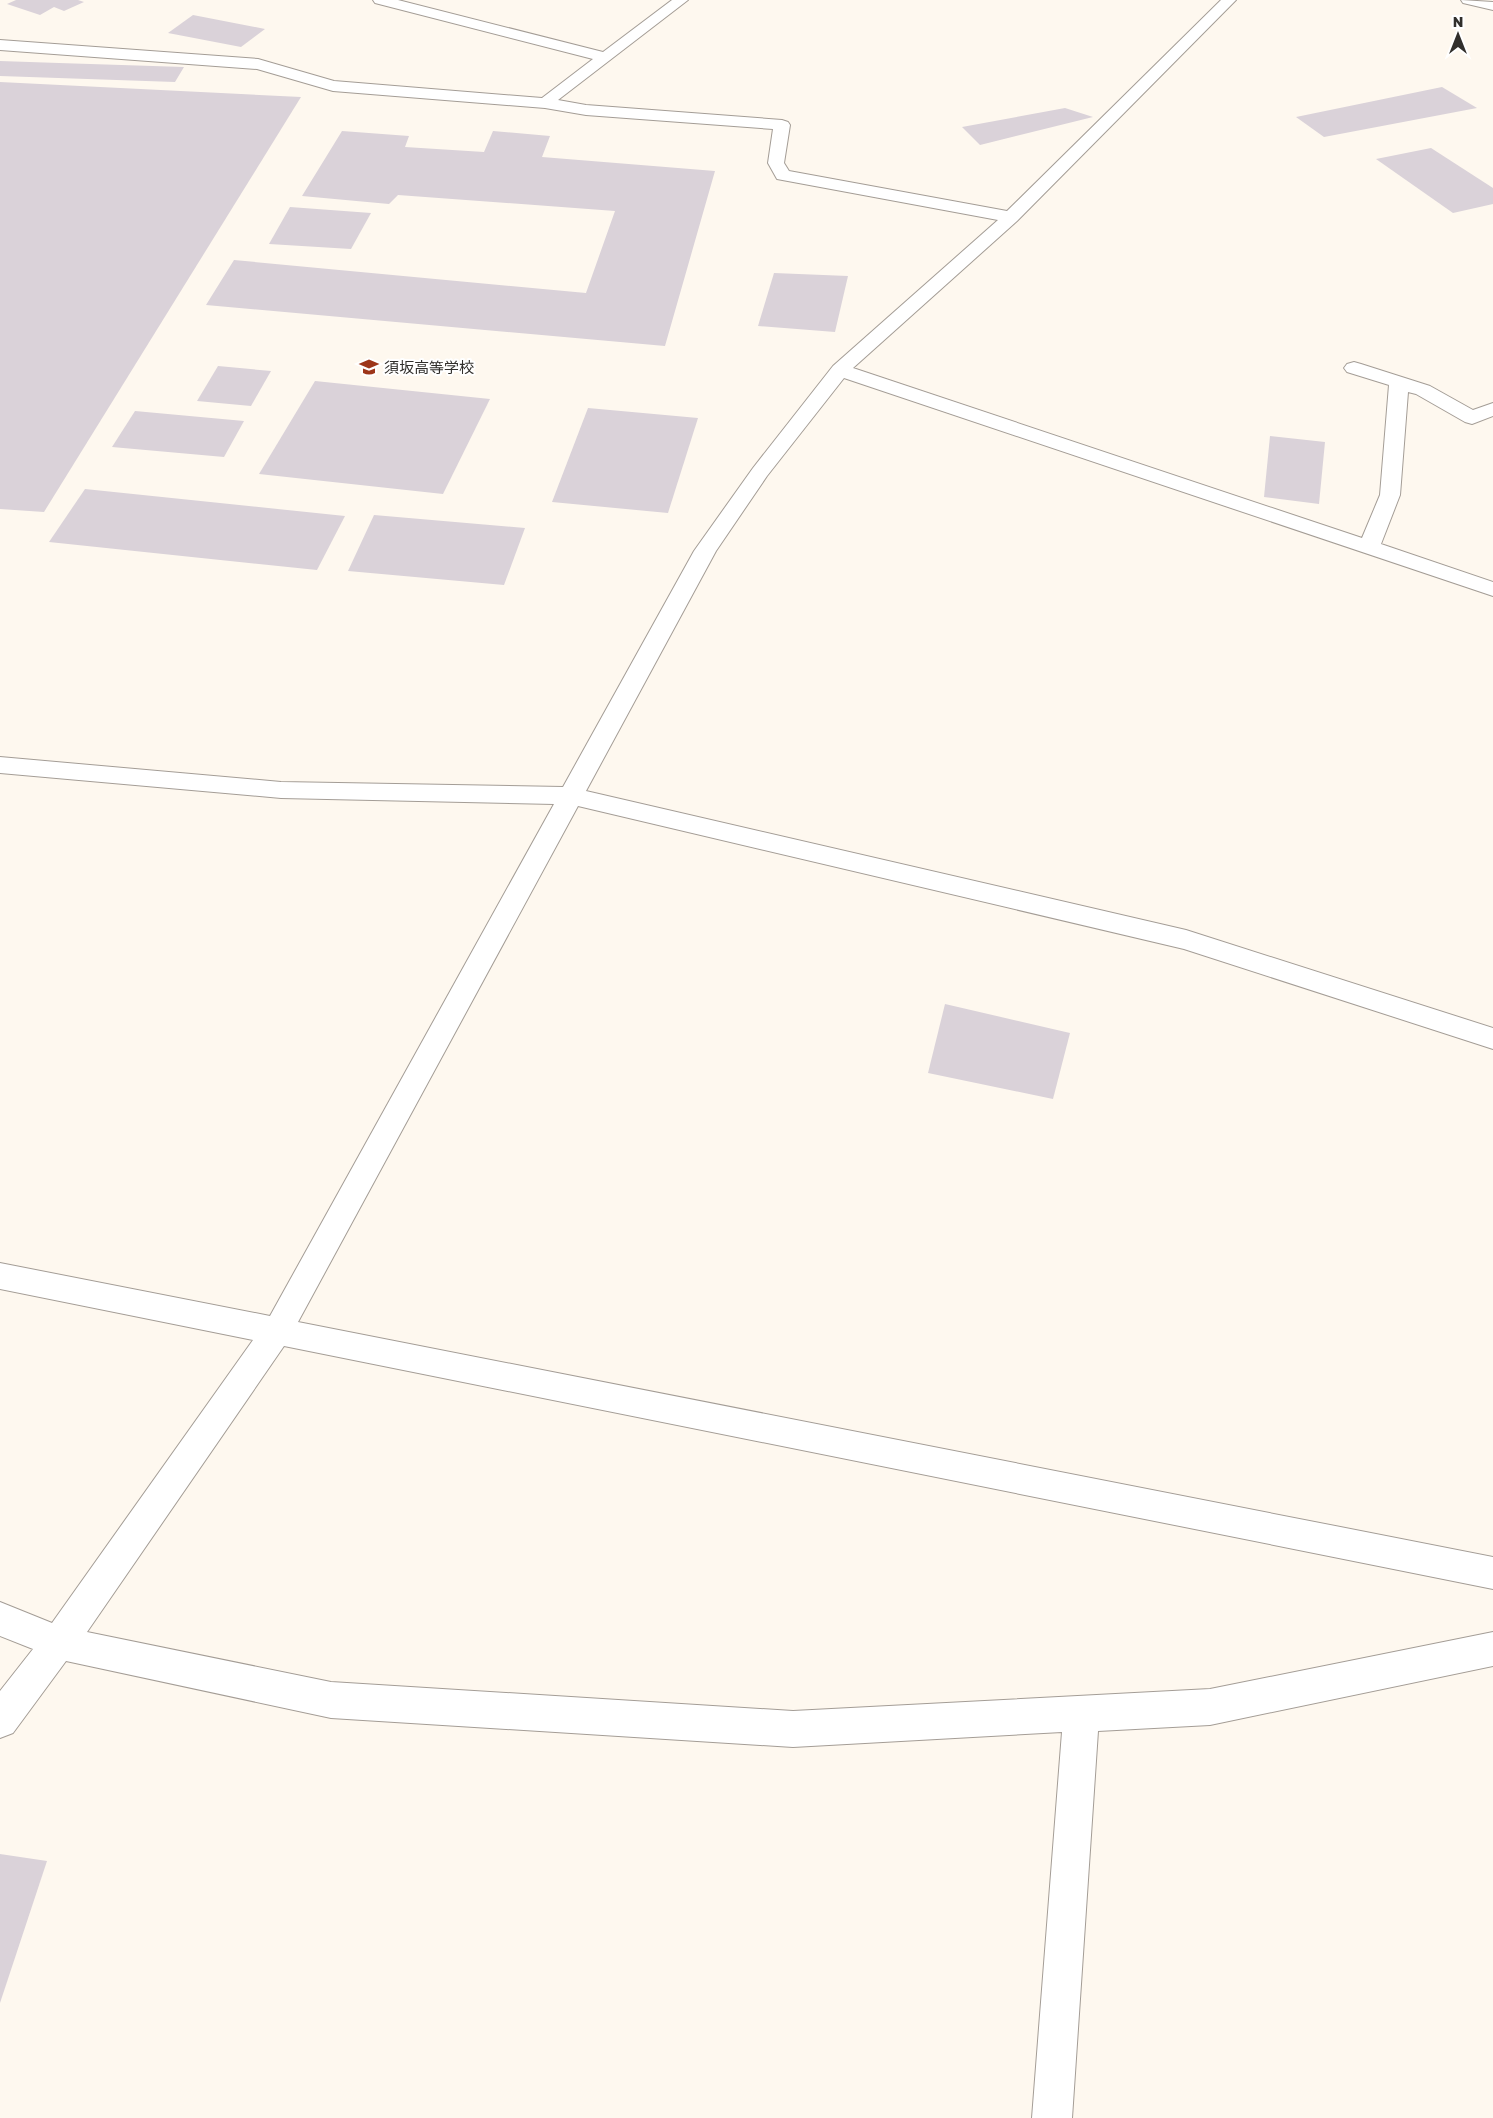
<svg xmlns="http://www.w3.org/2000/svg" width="1493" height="2118" font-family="'Golos Text','Noto Sans JP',sans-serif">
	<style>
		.building { fill: #dad2d9 }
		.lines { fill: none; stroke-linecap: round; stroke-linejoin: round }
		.street-casing { stroke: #a49d96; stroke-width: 2 }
		.secondary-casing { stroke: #a49d96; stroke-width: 2 }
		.street { fill: #fff; fill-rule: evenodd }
		.secondary { fill: #fff; fill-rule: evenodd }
		.labels { text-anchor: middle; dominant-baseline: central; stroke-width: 4; stroke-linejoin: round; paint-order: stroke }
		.far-poi-label { font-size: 15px; fill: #312f2c; stroke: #fff; text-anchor: start }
	</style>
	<rect width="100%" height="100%" fill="#fef8ef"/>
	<g class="building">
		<path d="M16,0H78L84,2L64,11L54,7L40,15L7,4Z"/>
		<path d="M193,15L265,29L241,47L168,33Z"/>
		<path d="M0,61L59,63L184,67L175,82L0,76Z"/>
		<path d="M0,82L301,97L44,512L0,509Z"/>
		<path d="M1442,87L1477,108L1324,137L1296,117Z"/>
		<path d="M1065,108L1093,117L980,145L962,127Z"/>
		<path d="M342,131L409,136L405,147L484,152L493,131L550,136L542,157L715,171L665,346L206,305L234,260L586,293L615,211L398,195L389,204L302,196Z"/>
		<path d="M1431,148L1493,188V204L1453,213L1376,159Z"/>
		<path d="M290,207L371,213L351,249L269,244Z"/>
		<path d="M774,273L848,276L835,332L758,326Z"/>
		<path d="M218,366L271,371L251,406L197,401Z"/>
		<path d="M315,381L490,399L443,494L259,474Z"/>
		<path d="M588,408L698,418L668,513L552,502Z"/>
		<path d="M135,411L244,421L224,457L112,447Z"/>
		<path d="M1270,436L1325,442L1319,504L1264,497Z"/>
		<path d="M85,489L345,516L317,570L49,542Z"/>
		<path d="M374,515L525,528L504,585L348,571Z"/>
		<path d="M945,1004L1070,1033L1053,1099L928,1073Z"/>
		<path d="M0,1854L47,1861L0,2003Z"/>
	</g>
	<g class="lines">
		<g class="street-casing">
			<path id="street" d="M373,0H398L603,52L672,0H688L558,100L586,105L782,120L788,122L790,125L784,163L789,171L1007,211L1221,0H1236L1017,221L853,368L1362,538L1380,495L1389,385L1347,372L1344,368L1347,364L1354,362L1361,364L1430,386L1473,410L1493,403V416L1472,424L1465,422L1416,394L1408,392L1400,495L1381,544L1493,582V596L844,378L767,476L716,551L586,791L1186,930L1493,1028V1049L1184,949L578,806L298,1322L1493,1557V1589L284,1346L87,1632L331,1682L793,1711L1210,1689L1493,1632V1666L1210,1725L1098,1731L1072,2118H1032L1062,1732L793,1747L331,1718L66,1661L13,1733L0,1738V1691L33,1649L0,1636V1602L52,1623L253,1340L0,1289V1263L270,1316L554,804L281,798L0,773V757L281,782L563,787L694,551L753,468L833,366L998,220L777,179L768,163L773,129L586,115L545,108L333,91L257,69L0,50V40L258,59L334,81L542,98L593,59L375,3Z"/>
		</g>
		<g class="secondary-casing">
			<path id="secondary" d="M1461,0L1493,2V10L1463,3Z"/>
		</g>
		<use href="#street" class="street"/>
		<use href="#secondary" class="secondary"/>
	</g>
	<defs>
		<g id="school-bare" transform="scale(1.5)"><path d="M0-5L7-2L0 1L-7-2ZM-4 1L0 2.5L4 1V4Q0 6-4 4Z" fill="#9d3519" stroke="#fff" stroke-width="2.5" paint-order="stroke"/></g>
	</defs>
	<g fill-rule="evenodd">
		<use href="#school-bare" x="369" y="367"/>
	</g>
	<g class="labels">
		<g class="far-poi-label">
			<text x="384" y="367">須坂高等学校</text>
		</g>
	</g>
	<g transform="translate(1458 35)" stroke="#ffffff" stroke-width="4" paint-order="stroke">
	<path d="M0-4L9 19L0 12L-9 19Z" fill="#312f2c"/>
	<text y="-8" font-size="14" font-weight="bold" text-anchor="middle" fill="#312f2c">N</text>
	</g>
</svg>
